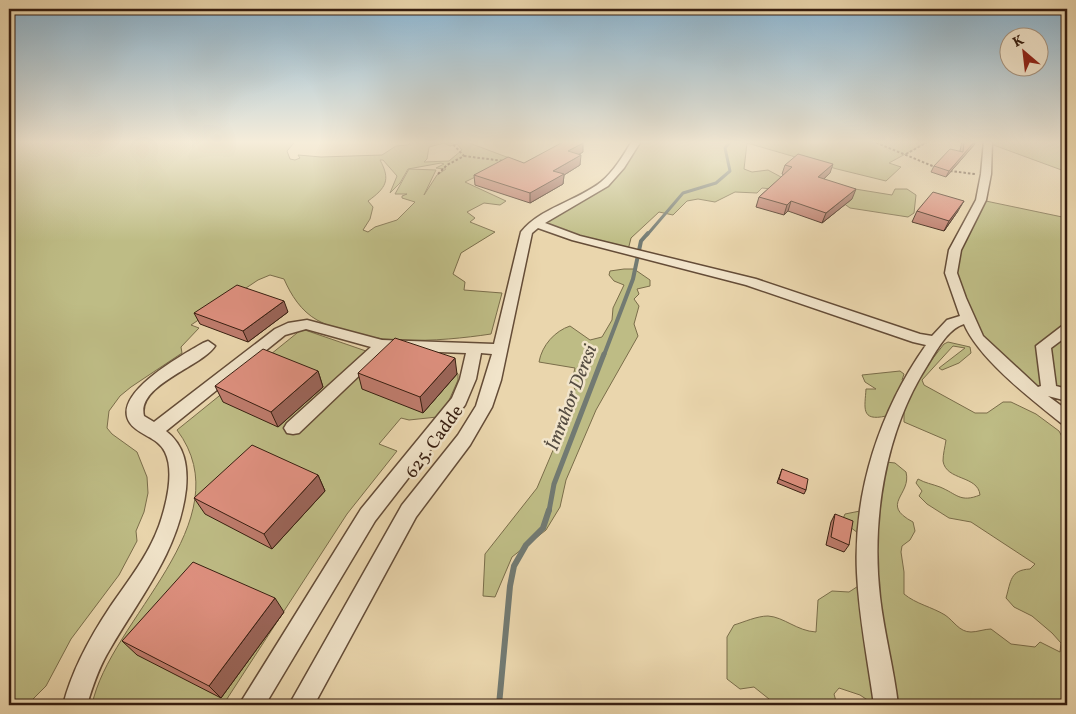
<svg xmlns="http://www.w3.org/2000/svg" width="1076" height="714" font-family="Vollkorn,serif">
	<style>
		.green { fill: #bebc85; stroke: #7a6d4a; fill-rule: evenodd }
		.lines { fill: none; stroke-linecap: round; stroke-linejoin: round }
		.stream-far3 { stroke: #727a72; stroke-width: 3 }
		.stream-far2 { stroke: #727a72; stroke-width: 4 }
		.stream-far1 { stroke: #727a72; stroke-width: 5 }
		.stream { stroke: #727a72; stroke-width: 6 }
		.minor-casing { stroke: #644c37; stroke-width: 3 }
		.path { stroke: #371e10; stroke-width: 2; stroke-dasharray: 2.5 2; stroke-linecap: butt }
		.minor { fill: #f1e4ca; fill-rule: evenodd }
		.wall { fill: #bf7c6d; stroke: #371e10 }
		.shaded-wall { fill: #9b6559; stroke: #371e10 }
		.building { fill: #de907f; stroke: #371e10 }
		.labels { text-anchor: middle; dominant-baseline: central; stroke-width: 5; stroke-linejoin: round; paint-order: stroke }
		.street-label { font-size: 18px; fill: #371e10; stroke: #f1e4ca }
		.water-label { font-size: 19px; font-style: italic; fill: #554c41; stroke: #f1e4ca }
	</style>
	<rect width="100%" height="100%" fill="#ead6ad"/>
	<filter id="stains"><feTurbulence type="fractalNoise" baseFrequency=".004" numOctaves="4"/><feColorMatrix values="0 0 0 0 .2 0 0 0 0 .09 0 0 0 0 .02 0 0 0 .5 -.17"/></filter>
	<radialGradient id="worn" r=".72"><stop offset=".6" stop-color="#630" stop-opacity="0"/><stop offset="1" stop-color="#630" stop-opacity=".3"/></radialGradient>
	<g class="green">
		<path d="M9,141H293L294,143L287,151L290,159L295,160L300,158L298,155L321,157L382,155L396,146L408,145L412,141H464L520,162L502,164L465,182L506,201L500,205L484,203L467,212L475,218L470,222L495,232L461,253L453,274L465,282L464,290L502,293L491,334C438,342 365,347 317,320C301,311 291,295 284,279L270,275L258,280L191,325L199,328L181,347L182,353L131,387L120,396L109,411L107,428L112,434L137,452L147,477L148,493L144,512L136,531L137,541L119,575L71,639L46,686L27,705H9ZM444,143L450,146L457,144L462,150L449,161L424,162L427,159L429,147ZM380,160H383L397,176L390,193L400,183L408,169L441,163L444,164L436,168L446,169L437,175L424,195L436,170L409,169L395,194H407L402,196V198L415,202L397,220L375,227L368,232L363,230L370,219L373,207L368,201C386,188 391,180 380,160Z"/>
		<path d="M637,141H929L889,163L901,167L886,181L837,169L747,143L744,169L752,172L768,170L781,177L892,195L895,189H907L916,195L914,213L908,217L850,208L832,195L762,188L757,193L735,192L715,202L698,199L687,201L673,215L659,212L631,238L628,250L536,224L604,184Z"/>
		<path d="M988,141H1067V172L988,143Z"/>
		<path d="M981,200L1067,218V391L1065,395L1035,394L977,338L952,262Z"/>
		<path d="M624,269H634L650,280V286L637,289L639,294L634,299L639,306L634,324L638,336L596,410L566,480L560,507L546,530L512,557L495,597L483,596L485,554L537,488L565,422L575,390L572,380L575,368L539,362C542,345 555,331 570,326L590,340L602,337L612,320L613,308L624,285L614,281L609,275L610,271Z"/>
		<path d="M302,329L366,351L428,353L441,356L458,374V380L447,405L437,417L409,420L401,418L379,444L397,451L347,514L223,705H92C109,620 245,521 177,430Z"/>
		<path d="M948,342L970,347L971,353L959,363L942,370L939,368L965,348L953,346L922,380L924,385L975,413H987L1003,402H1011L1036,414L1059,431L1067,446V705H875L860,695L839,688L834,694L837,705H784L774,703L754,687L740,689L727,679V637L734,625C744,622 757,616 768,616C784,617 797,631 816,632L818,600L832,591L849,592L863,583L865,532L858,533L842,521L845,514L865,510L886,462L895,463L906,472C912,495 879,504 913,522L915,531L910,540L902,546L901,552L904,572V594C916,604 932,607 945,615C954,621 959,632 971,632C977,632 985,629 991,629L1011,644L1035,647L1040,642L1060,652L1061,643L1052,633L1032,616L1014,607L1006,598C1011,581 1010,570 1030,569L1035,564L971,522L949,518L927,504L919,496L922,491L916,483L918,479C925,483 932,484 940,487C957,494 960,503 980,495C978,475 946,481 943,461C943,454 945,447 946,440L904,422V409L894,404L886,416C860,422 865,407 866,389H876L865,382L862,375L900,371L904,374L902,380L906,384L916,380L944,344Z"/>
	</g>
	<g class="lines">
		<path class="stream-far3" d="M647,235L683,193L716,183L730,171L725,148L731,141"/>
		<path class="stream-far2" d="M604,355L633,279L641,241L648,233"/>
		<path class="stream-far1" d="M549,511L554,484L604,354"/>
		<path class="stream" d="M499,705L510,586L514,566L526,545L543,528L549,510"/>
		<g class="minor-casing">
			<path id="minor" d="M632,141H641L624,168L608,186L545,223L580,236L756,279L920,334L932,336L947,320L960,316L945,273L949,250L976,200L981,174L984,141H992L991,174L986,200L961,250L957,273L966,298L983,336L1038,387L1041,386L1036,346L1062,326L1067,325V336L1051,348L1056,386L1067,389V401L1048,396L1067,410V425L1061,423C1031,399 979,359 964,324C947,329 936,352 927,366C885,432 871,520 880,597C884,633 894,669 898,705H874C868,661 859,618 857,573C853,492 880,410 926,345L913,342L746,285L572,240L538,228L532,233L501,380L492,407L470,445L416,517L314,705H289L402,505L458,435L476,406L492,354L481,353L476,379L465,405L375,521L265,705H239L361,509L452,398L460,379L466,353L386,350L299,433L293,434L287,433L284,428L287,423L371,347L306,329L285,335L166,431C185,446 188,466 186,489C179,551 140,597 110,649C99,667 93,685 87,705H63C72,670 90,637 110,607C128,581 148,556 159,526C166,506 175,472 165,452C158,437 138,435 130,423C110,394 184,354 203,343L208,341L215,346C203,366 136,385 144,416L154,422L275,329L288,323L307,320L382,340L494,344L521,232C540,208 577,201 601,182C614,171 623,156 632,141Z"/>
		</g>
		<g class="path">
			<path d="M872,141L935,167"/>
			<path d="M906,154L929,141"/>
			<path d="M464,156L504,161"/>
			<path d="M950,171L975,174"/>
			<path d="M438,174L447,165L464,156L450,141"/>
		</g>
		<use href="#minor" class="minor"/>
	</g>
	<g class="wall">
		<path d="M962,141H976L974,145L946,177L931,172L934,166L960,151Z"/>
		<path d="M583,152L578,155L580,165L564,175L563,184L530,203L475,185L474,175Z"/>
		<path d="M785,165L830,173L824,179L852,199L822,223L788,211L784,215L756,207L759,197L784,175L782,174Z"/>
		<path d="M917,211H958L944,231L912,222Z"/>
		<path d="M288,312L248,342L200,324L194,313Z"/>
		<path d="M318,371L323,387L278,427L223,402L215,386Z"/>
		<path d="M358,373L457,374L423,413L362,389Z"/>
		<path d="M782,469L806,490L804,494L777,483Z"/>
		<path d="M318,475L325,491L272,549L205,514L194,498Z"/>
		<path d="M835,514L849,545L844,552L826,545L831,522Z"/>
		<path d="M284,612L221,698L137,655L122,641Z"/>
	</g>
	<g class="shaded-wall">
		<path d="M975,141H976L974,145L946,177L949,171Z"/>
		<path d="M583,143V152L567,161L568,151Z"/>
		<path d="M581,155L580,165L564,175L563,184L530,203V193L553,171Z"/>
		<path d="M833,164L830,173L815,187L818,177Z"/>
		<path d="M856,189L852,199L822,223L826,213Z"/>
		<path d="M791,201L788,211L784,215L787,205Z"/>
		<path d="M964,201L958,211L944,231L949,221Z"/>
		<path d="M284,301L288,312L248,342L243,331Z"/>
		<path d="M455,358L457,374L423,413L420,397Z"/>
		<path d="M318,371L323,387L278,427L271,412Z"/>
		<path d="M318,475L325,491L272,549L264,534Z"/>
		<path d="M275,598L284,612L221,698L209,686Z"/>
	</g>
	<g class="building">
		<path d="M565,141H582L583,143L568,151L581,155L553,171L564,174L530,193L474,175L508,157L524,163Z"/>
		<path d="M964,141H975L949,171L934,166L950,149L963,152Z"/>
		<path d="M798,154L833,164L818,177L856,189L826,213L791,201L787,205L759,197L792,167L785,165Z"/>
		<path d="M933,192L964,201L949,221L917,211Z"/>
		<path d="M237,285L284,301L243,331L194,313Z"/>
		<path d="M395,338L455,358L420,397L358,373Z"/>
		<path d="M263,349L318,371L271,412L215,386Z"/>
		<path d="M252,445L318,475L264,534L194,498Z"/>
		<path d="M782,469L808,479L806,490L779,479Z"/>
		<path d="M835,514L853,521L849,545L831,537Z"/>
		<path d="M193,562L275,598L209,686L122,641Z"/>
	</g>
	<linearGradient id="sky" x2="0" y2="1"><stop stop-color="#89b5d3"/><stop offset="0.59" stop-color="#f6edda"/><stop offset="1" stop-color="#f6edda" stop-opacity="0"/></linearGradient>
	<rect width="1076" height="241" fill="url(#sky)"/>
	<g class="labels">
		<g class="street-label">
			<text transform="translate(435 442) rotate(-54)">625. Cadde</text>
		</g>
		<g class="water-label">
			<text transform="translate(572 398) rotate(-69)">İmrahor Deresi</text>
		</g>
	</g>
	<rect width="1076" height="714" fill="none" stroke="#ead6ad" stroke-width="30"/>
	<rect x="10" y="10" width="1056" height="694" fill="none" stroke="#371e10" stroke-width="2.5"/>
	<rect x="15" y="15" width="1046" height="684" fill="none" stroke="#371e10"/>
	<g transform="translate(1024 52) rotate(332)"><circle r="24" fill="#f1e4ca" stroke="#a79580"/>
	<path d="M0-4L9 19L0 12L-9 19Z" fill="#8f2418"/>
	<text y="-8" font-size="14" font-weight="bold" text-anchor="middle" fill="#371e10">K</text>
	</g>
	<rect width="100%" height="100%" filter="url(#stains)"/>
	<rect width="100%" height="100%" fill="url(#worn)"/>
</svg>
